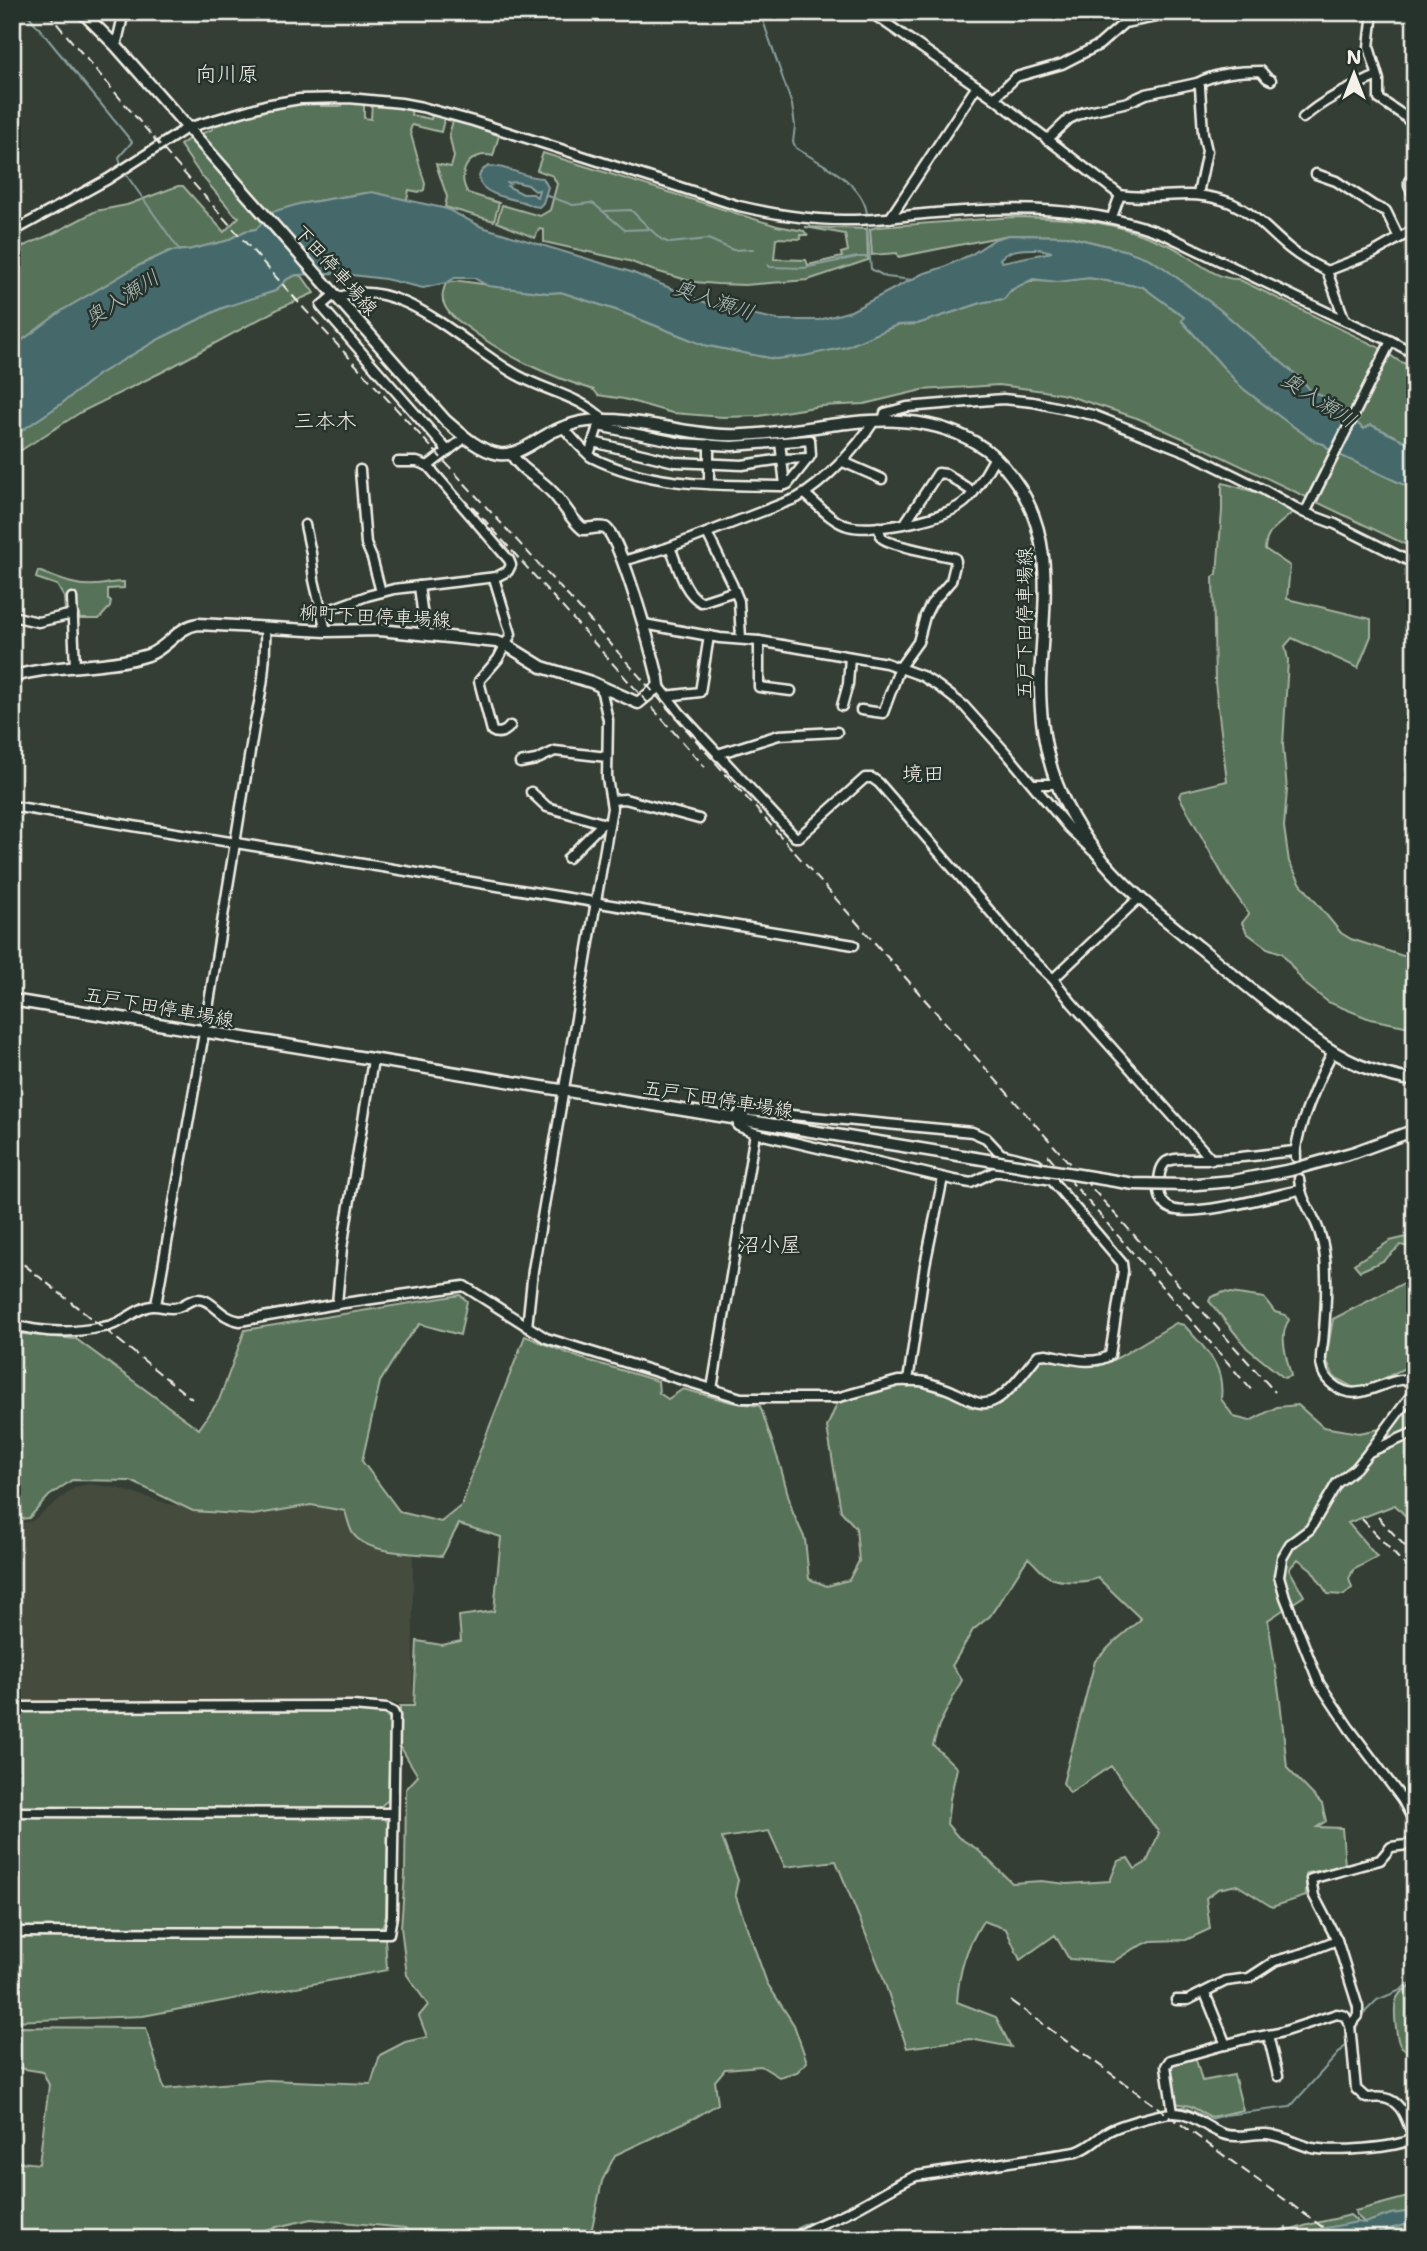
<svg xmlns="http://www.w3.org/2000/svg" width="1427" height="2251" font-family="'Shantell Sans','Klee One',sans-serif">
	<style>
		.built { fill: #444b3e }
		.green { fill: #577259; stroke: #a6b2a0; stroke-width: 2; fill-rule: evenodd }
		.water { fill: #45696b; stroke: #8b9f9d; stroke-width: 2; fill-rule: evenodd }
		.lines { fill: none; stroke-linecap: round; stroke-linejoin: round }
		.stream { stroke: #8b9f9d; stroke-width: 2 }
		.minor-casing { stroke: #f4f1e8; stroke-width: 13 }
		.major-casing { stroke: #f4f1e8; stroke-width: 15 }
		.minor { stroke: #26332d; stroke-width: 8 }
		.major { stroke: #26332d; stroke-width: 10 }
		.rail { stroke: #f4f1e8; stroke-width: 2; stroke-dasharray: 10 5; stroke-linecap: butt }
		.major-bridge-casing { stroke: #f4f1e8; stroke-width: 15; stroke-linecap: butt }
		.major-bridge { stroke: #26332d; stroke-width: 10 }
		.labels { text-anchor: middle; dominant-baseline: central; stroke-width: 5; stroke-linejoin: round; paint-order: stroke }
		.street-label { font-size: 19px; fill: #f4f1e8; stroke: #26332d }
		.neighbourhood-label { font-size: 21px; fill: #f4f1e8; stroke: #26332d }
		.water-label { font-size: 21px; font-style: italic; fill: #aebbb6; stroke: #26332d }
	</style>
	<rect width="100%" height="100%" fill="#343e35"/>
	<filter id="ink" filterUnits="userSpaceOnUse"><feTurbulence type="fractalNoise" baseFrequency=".0143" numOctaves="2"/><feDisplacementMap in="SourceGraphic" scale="14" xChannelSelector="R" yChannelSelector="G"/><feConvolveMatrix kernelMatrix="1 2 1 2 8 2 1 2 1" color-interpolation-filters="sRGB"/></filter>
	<g filter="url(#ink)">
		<path class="built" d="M90,1484L117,1488L169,1504L196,1508L326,1491L405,1538L413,1555V1705L369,1700L12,1701V1525L32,1521L75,1487Z"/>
		<g class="green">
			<path d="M321,101V106H342L343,101L364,102V118L371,119L372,102L412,107L411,115L431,119L433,112L445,116L441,132L412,125L410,131L425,184L424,190L419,192L409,190L407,200L365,193L299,204L256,229L245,231L226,241L188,250L170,251L138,266L63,310L12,348V251L52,234L96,211L127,205L178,186H183L224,232L239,217L234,214L200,174L180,145L189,139L213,129L212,123L293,103Z"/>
			<path d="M454,118L500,132L493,156C470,150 455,173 468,193L499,203L494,221L445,207L447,197L436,164L451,167L454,157L449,134Z"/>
			<path d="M543,153L777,226L804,231L807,235H800L801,239L776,238L774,259L806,260L808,265L842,257L841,253L848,251L845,234L805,227L867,229L868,260L808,280L745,285L717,284L694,282L652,270L629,261L544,242V230L539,229L535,238L497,222L502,205L540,216L550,210L557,184L553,176L537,170Z"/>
			<path d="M1013,217C1050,218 1089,218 1125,229C1141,234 1157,240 1171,246C1191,256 1215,280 1238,279L1378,347L1399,361L1415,368V446L1371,425L1364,429L1326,398L1310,391L1301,379L1219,309L1164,268L1149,259L1117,248L1067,236L1009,235L898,257L897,253L872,255L870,229L877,227Z"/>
			<path d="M296,275L302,276L314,293L280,308L164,371L81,412L12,456V437L61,404L99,374L161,338L222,308L275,291L287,279Z"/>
			<path d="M1089,278L1143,287L1184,317L1182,321L1241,387L1287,422L1316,442L1324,444L1331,451L1415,490V549L1189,441L1137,418L1066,395L1044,391L999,385L922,390L864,404L821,406L759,416L723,417L672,413L624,399L598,395L594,390C546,375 508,358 467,327C459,321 448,315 444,304C441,297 443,291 446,283L460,281L549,293L561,292L619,311L704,345L775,359L846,347L897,325L917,324L984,302L1004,299C1025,272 1034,284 1060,281C1070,280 1080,279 1089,278Z"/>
			<path d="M1223,483L1266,495L1294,510C1283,524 1266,528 1265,549L1290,566L1287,599L1371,619V636L1358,668L1292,638L1285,646L1288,660L1283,745L1287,790L1284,827L1289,862L1301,884L1341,933L1351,939L1403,956L1415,953V1028L1370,1019L1328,1002L1304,983L1282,953L1267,948L1247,933L1242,923L1249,914L1225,879L1179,796L1181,792L1227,781L1215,682L1213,577L1217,574L1222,511V485Z"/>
			<path d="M38,571C57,578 75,587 95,585C105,585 113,581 124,582V588L108,589V600L111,601L110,607L99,619H80L77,608L65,610L64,597L57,585L36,578Z"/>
			<path d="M1415,1235V1249L1401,1245L1383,1261L1360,1271L1354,1264L1390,1241Z"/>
			<path d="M1415,1273V1363L1369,1386L1354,1388L1334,1377L1326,1359L1333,1319L1404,1283Z"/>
			<path d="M1224,1292L1264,1298L1275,1312L1286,1315L1289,1320C1278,1335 1287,1358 1291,1376L1284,1378L1247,1348L1209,1301L1211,1297Z"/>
			<path d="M460,1295L467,1301L460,1335L420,1324L405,1341L380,1382L362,1461L400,1512L441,1522L462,1505L478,1456L525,1336L580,1358L658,1381L659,1393L668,1399L683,1389L731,1402L760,1406L780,1465L793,1513L805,1539L809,1579L827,1586L849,1580L859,1561L856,1528L841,1511L827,1427L841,1394L906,1380L947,1384L969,1407L983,1408L998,1403L1039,1359L1050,1358L1099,1366L1119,1357L1176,1323L1184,1325C1205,1349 1225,1364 1221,1399L1234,1417L1250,1421L1277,1407L1298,1405L1323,1427L1359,1433L1385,1428L1398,1419L1415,1400V1526L1395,1505L1348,1523L1377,1557L1353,1570L1349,1579L1352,1588L1344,1595L1328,1594L1311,1569L1298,1559L1289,1569L1304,1596L1268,1620L1280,1700L1287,1768L1322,1804L1326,1821L1317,1827L1342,1828L1345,1866L1306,1873V1896L1272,1907L1237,1885L1218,1889L1206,1898L1210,1929L1186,1940L1151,1941L1133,1949L1113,1962L1069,1959L1055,1935L1020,1960L1006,1929L983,1921C966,1948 959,1970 957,2002L996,2017L1011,2047L970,2039L907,2048L880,1969L836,1861L785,1867L769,1831L722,1838L738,1880L735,1894L767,1983L794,2025L807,2062L797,2072L779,2077L761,2066L725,2069L715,2081L718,2104L696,2117L615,2155L602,2181L592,2228L579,2239H419L405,2228L311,2219L247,2234L248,2239H12V2161L39,2164L49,2085L43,2072L12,2067V2027L146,2028L164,2089L267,2080L371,2084L380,2055L405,2042L427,2037L419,2016L428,2005L407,1975L401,1927L405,1875L406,1789L418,1776L400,1746V1706H414L417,1641L442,1645L461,1641L459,1616L494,1611L501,1537L459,1524L442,1556C418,1553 365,1555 352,1532C349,1526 347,1517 345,1511L311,1505L253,1515L193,1511L131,1481L72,1480L49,1496L29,1518L12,1520V1333L76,1339L199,1429L219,1400L245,1330ZM1028,1558C1035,1563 1041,1573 1049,1577C1061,1583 1086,1583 1098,1578L1141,1619L1113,1643L1095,1661L1063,1783L1070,1793L1111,1766L1159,1833L1147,1862L1135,1869L1128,1858L1118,1861L1110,1881L1067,1884L1041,1881L1012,1883L977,1849L958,1837L947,1824L950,1799L957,1768L933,1745L939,1725L962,1680L952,1666L973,1630L990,1616Z"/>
			<path d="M351,1709L381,1711L391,1721L388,1800L380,1807V1816L388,1822L386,1915L383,1925L379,1928V1933L385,1938L387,1970L143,2016L12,2021V1712Z"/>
			<path d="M1415,1986V2054C1409,2052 1404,2050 1400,2045C1397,2040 1397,2033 1396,2028C1394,2010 1391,1990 1415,1986Z"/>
			<path d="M1195,2056L1202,2081L1234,2075L1243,2110L1211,2117L1190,2106L1175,2103L1170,2067L1172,2064Z"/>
			<path d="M1415,2195V2211L1391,2214L1365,2223L1356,2215L1355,2211Z"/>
			<path d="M1350,2215L1358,2222L1283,2239H1266L1286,2228L1287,2232C1307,2223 1329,2221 1350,2215Z"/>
			<path d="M1415,2222V2239H1376L1379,2232Z"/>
		</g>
		<g class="water">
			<path d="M489,166C509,166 524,178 543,178L548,187L543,203L539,207C532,207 529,204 523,202C512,199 480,194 479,179C479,172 483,169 489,166ZM515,182L528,185L535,191L539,190L537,197L533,194H523L507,186L510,184L508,183Z"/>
			<path d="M372,192L447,209L482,227L631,272L714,306L779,320H819L851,311L922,274L944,267L972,254L995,239L1009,235L1067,236L1128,251L1149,259L1164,268L1219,309L1301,379L1311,391L1326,398L1364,429L1371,425L1415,446V490L1331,451L1324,444L1316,442L1287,422L1241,387L1182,321L1184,317L1143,287L1089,278L1058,282L1033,279L1011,290L1004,299L984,302L917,324L897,325L846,347L804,356L775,359L704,345L619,311L561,292L549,293L488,286L474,278H455L446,283L423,288L385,279L335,273L296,275L287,279L275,291L222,308L161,338L99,374L61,404L12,437V348L63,310L138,266L170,251L188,250L226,241L245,231L256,229L272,212L299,204ZM1039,249L1052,252L1002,262L1000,259C1009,248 1025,249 1039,249Z"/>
			<path d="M1415,2211V2222L1379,2232L1371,2239H1283L1309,2231L1358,2222L1365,2223L1391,2214Z"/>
		</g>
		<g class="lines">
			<g class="stream">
				<path d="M760,12L792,105L795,126L793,142L796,148C819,163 865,182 867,215"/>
				<path d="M29,16L132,142L119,157L121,165"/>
				<path d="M125,173L180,251"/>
				<path d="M545,195L573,205L591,203L594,204L625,230L650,229L662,240L670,243L708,239L733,250L753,249"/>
				<path d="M605,211L631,210L650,229"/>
				<path d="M867,224L871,269L886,277L913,280"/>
				<path d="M768,265L770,267L804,268L857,257H869"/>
				<path d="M1353,2034L1366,2011L1377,2000L1401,1990L1406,1985L1415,1983"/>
				<path d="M1174,2107H1184L1211,2119L1225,2115L1290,2107L1347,2044"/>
				<path d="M1105,2129L1121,2121L1169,2108"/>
				<path d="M1021,2156L1055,2149H1074"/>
				<path d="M920,2171L991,2161"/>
				<path d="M880,2190L897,2178L912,2174"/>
				<path d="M787,2239L801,2225L827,2217L872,2195"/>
			</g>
			<g class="minor-casing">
				<g id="minor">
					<path d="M870,12L994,98L1120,195C1160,202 1189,186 1231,203C1256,214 1270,233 1290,249C1301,258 1314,265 1327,271L1373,253L1415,229"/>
					<path d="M1373,12L1369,47L1379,80V99L1403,115L1415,127"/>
					<path d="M116,46L124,12"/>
					<path d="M1197,83C1218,73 1238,71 1261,71L1267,78L1271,80"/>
					<path d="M994,98L1016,77L1062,64L1099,45L1124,23L1181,12"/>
					<path d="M1303,118C1325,98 1351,88 1377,76"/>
					<path d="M1047,140L1069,119L1084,112L1128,102L1146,94L1197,83L1200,87L1203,133L1207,151L1198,194"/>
					<path d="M1316,174L1336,181L1374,206L1386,211L1399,238"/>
					<path d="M1415,174L1409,181V186L1415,197"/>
					<path d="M1112,217L1120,195"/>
					<path d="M890,218L977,86"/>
					<path d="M12,232L108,179L187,128L265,105L300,99L349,98L401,103L422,107L473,121L739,206C773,214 809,220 844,220C875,221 905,215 935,213C1013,206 1093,206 1166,235L1335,316L1391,341L1415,354"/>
					<path d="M1327,271L1344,318"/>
					<path d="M335,294L321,306L448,451"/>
					<path d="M338,298C399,272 469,350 519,376C546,391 582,397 604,420"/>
					<path d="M883,421L885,413L907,407L1003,399L1033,402L1093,415L1187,452L1264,490L1303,512L1335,524L1415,564"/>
					<path d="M563,427C572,438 581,448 591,457C650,487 717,485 782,486L788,484L811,455L810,440L732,446L682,443L598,426L589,455"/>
					<path d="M593,442L675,462L742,465L782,459L809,458"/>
					<path d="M780,442L785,485"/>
					<path d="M841,461L882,479"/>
					<path d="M428,466L466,437"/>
					<path d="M360,470L366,544L372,558L381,592"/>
					<path d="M709,484V444"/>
					<path d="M805,494C817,504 832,522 848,526C874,533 950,519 968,499C979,487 987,471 995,457"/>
					<path d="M1305,513L1391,341"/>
					<path d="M905,523L938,473L946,474L973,492"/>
					<path d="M305,525L311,553L314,580L326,631"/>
					<path d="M707,533L732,584L739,601L741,639"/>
					<path d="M670,547C678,565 683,592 701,602L735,591"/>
					<path d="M623,561L670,547L797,498C824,483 857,448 874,421"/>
					<path d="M494,578L511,634L498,659L479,681L492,731C498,735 506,732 510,726"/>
					<path d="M419,586L425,634"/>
					<path d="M72,598L75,667"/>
					<path d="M323,612L367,596L394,589L496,577L508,571L511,565L509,560L428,466L417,462H398"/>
					<path d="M12,616L38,622L73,614"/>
					<path d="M644,624L720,638L759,641L886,663L922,676L938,686L964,706L1008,755L1068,827L1093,851"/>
					<path d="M759,641V687L791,691"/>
					<path d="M659,686L680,713L795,837H799L865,778H872L879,783L1026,953L1053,979L1072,1003L1212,1160"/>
					<path d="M666,696L700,692L709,636"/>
					<path d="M842,706L848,684L850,657"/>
					<path d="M861,710L883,713L900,667L918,642L925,616L931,604L951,581L956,561L955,558C943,555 888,545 882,538C881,536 879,529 878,527"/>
					<path d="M718,756L721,753L779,735L837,732"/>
					<path d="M520,763L536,760L555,751L607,757"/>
					<path d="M1033,784H1057"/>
					<path d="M531,792L547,807L609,825"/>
					<path d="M611,800L625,799L699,819"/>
					<path d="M12,806L854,945"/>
					<path d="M568,858L602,824"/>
					<path d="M1053,979L1139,898"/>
					<path d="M1295,1151C1263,1154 1231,1160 1198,1159C1189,1159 1174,1157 1166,1162C1159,1168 1159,1179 1159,1188C1159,1197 1162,1205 1172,1209C1196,1217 1272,1196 1299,1190"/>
					<path d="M1296,1157C1293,1136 1321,1074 1332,1053"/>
					<path d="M1299,1179C1300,1195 1307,1205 1314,1219C1323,1237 1326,1256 1326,1276C1327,1298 1325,1320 1323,1342C1322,1350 1319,1359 1322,1368C1324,1379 1334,1387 1344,1391C1368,1400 1398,1369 1415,1384"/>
					<path d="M337,1304L342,1248L373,1060"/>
					<path d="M156,1305L204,1033L255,721C263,690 266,659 265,627"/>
					<path d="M12,1326C21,1326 30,1329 39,1330C59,1333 83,1331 103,1327C123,1324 131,1312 147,1307C158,1303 168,1311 178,1307C185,1305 190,1299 198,1299C213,1299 219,1318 240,1321L337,1304L464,1286L546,1338L741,1398H836L898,1381C907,1381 916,1380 925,1382C935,1385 947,1388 956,1393C970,1399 981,1409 997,1399C1013,1389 1026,1369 1038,1355L1046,1354C1065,1357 1093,1367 1110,1355L1123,1271L1122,1263L1037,1163L1001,1154L986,1138L972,1132L748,1111L740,1112L738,1115V1126L755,1133L954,1180L971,1183L994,1172H1000L1053,1180"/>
					<path d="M527,1327L533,1270L612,808L607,778L608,720L601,688"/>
					<path d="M908,1381L925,1265L943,1178"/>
					<path d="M712,1389L755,1133"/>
					<path d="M1415,1390L1369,1452L1356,1468L1337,1483L1310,1529L1290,1544L1282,1558L1279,1576L1285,1597L1319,1683L1349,1728L1402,1799L1415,1824"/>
					<path d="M1369,1452L1415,1432"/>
					<path d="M12,1707L352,1706L387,1709L393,1712L395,1716L392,1916L389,1933L12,1932"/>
					<path d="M1402,1799L1415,1790"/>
					<path d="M12,1812L393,1813"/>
					<path d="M1205,1993L1226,2045"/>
					<path d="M1176,2000H1188L1226,1981L1249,1978L1275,1961L1304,1953L1337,1940"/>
					<path d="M1350,2025L1358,2016V2007L1337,1940L1314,1896L1311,1879L1380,1860L1391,1847L1415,1844"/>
					<path d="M1268,2035L1278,2076"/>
					<path d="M1173,2113L1166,2066L1170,2060L1242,2040L1279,2033L1337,2014L1345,2016L1350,2025L1356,2089L1366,2098C1372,2098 1378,2097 1384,2098C1405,2102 1406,2124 1415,2139"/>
					<path d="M794,2239C809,2227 830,2221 848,2212C871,2201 892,2186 916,2176L1076,2152C1089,2148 1096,2140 1107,2132C1118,2125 1161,2113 1174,2113C1192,2113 1206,2128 1223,2134C1237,2139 1252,2133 1266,2134C1282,2135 1297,2144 1312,2148C1333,2152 1396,2149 1413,2138"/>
				</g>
			</g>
			<g class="major-casing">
				<g id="major">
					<path d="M82,12L116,46L445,420C460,433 479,451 499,454C517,457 536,440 552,432C563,427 576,422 588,421C633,416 678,433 723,435C806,438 898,396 976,443C990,451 1003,464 1013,478C1059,539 1042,612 1040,683C1040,716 1045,753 1057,784C1085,858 1141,900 1199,947C1236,977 1272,1007 1310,1036C1345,1062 1372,1073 1415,1081"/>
					<path d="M12,677C56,663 104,669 148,655C168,648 177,627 198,624L326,631L380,630L497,642L508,646L542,667L591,682L638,703L659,686L658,678C653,657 620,534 605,528C599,526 589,529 583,529C570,519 563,502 551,491C538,477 520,470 511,453"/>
					<path d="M12,1000L866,1140"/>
					<path d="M1233,1181L1291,1170L1355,1152L1415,1130"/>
				</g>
			</g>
			<use href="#minor" class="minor"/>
			<use href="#major" class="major"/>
			<g class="rail">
				<path d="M47,12L162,148L299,303L579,608L1071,1165L1275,1392"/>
				<path d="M472,506L705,767"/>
				<path d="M1048,1155L1254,1393"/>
				<path d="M12,1255L192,1399"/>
				<path d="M1378,1517L1415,1557"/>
				<path d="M1362,1519L1415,1576"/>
				<path d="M1011,2001L1339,2239"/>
			</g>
			<g class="major-bridge-casing">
				<path id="major-bridge" d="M866,1140L1134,1184L1185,1185L1233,1181"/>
			</g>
			<use href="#major-bridge" class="major-bridge"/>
		</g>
	</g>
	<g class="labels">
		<g class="street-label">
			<text transform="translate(336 270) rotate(48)">下田停車場線</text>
			<text transform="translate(375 616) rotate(3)">柳町下田停車場線</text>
			<text transform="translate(1024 623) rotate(-90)">五戸下田停車場線</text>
			<text transform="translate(159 1007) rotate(10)">五戸下田停車場線</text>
			<text transform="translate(718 1099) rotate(9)">五戸下田停車場線</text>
		</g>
		<g class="neighbourhood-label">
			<text x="227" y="74">向川原</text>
			<text x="325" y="421">三本木</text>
			<text x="923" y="774">境田</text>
			<text x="770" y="1245">沼小屋</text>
		</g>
		<g class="water-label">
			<text transform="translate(122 298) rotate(-33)">奥入瀬川</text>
			<text transform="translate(714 300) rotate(19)">奥入瀬川</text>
			<text transform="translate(1319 400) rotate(33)">奥入瀬川</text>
		</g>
	</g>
	<rect width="1427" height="2251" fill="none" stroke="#26332d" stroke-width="42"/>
	<rect x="21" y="21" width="1385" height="2209" fill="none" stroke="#f4f1e8" stroke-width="2.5" filter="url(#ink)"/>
	<g transform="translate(1354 74)" stroke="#26332d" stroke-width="5" paint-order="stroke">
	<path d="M0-5L12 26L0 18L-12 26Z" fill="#f4f1e8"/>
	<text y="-10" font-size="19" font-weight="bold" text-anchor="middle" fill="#f4f1e8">N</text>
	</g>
</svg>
